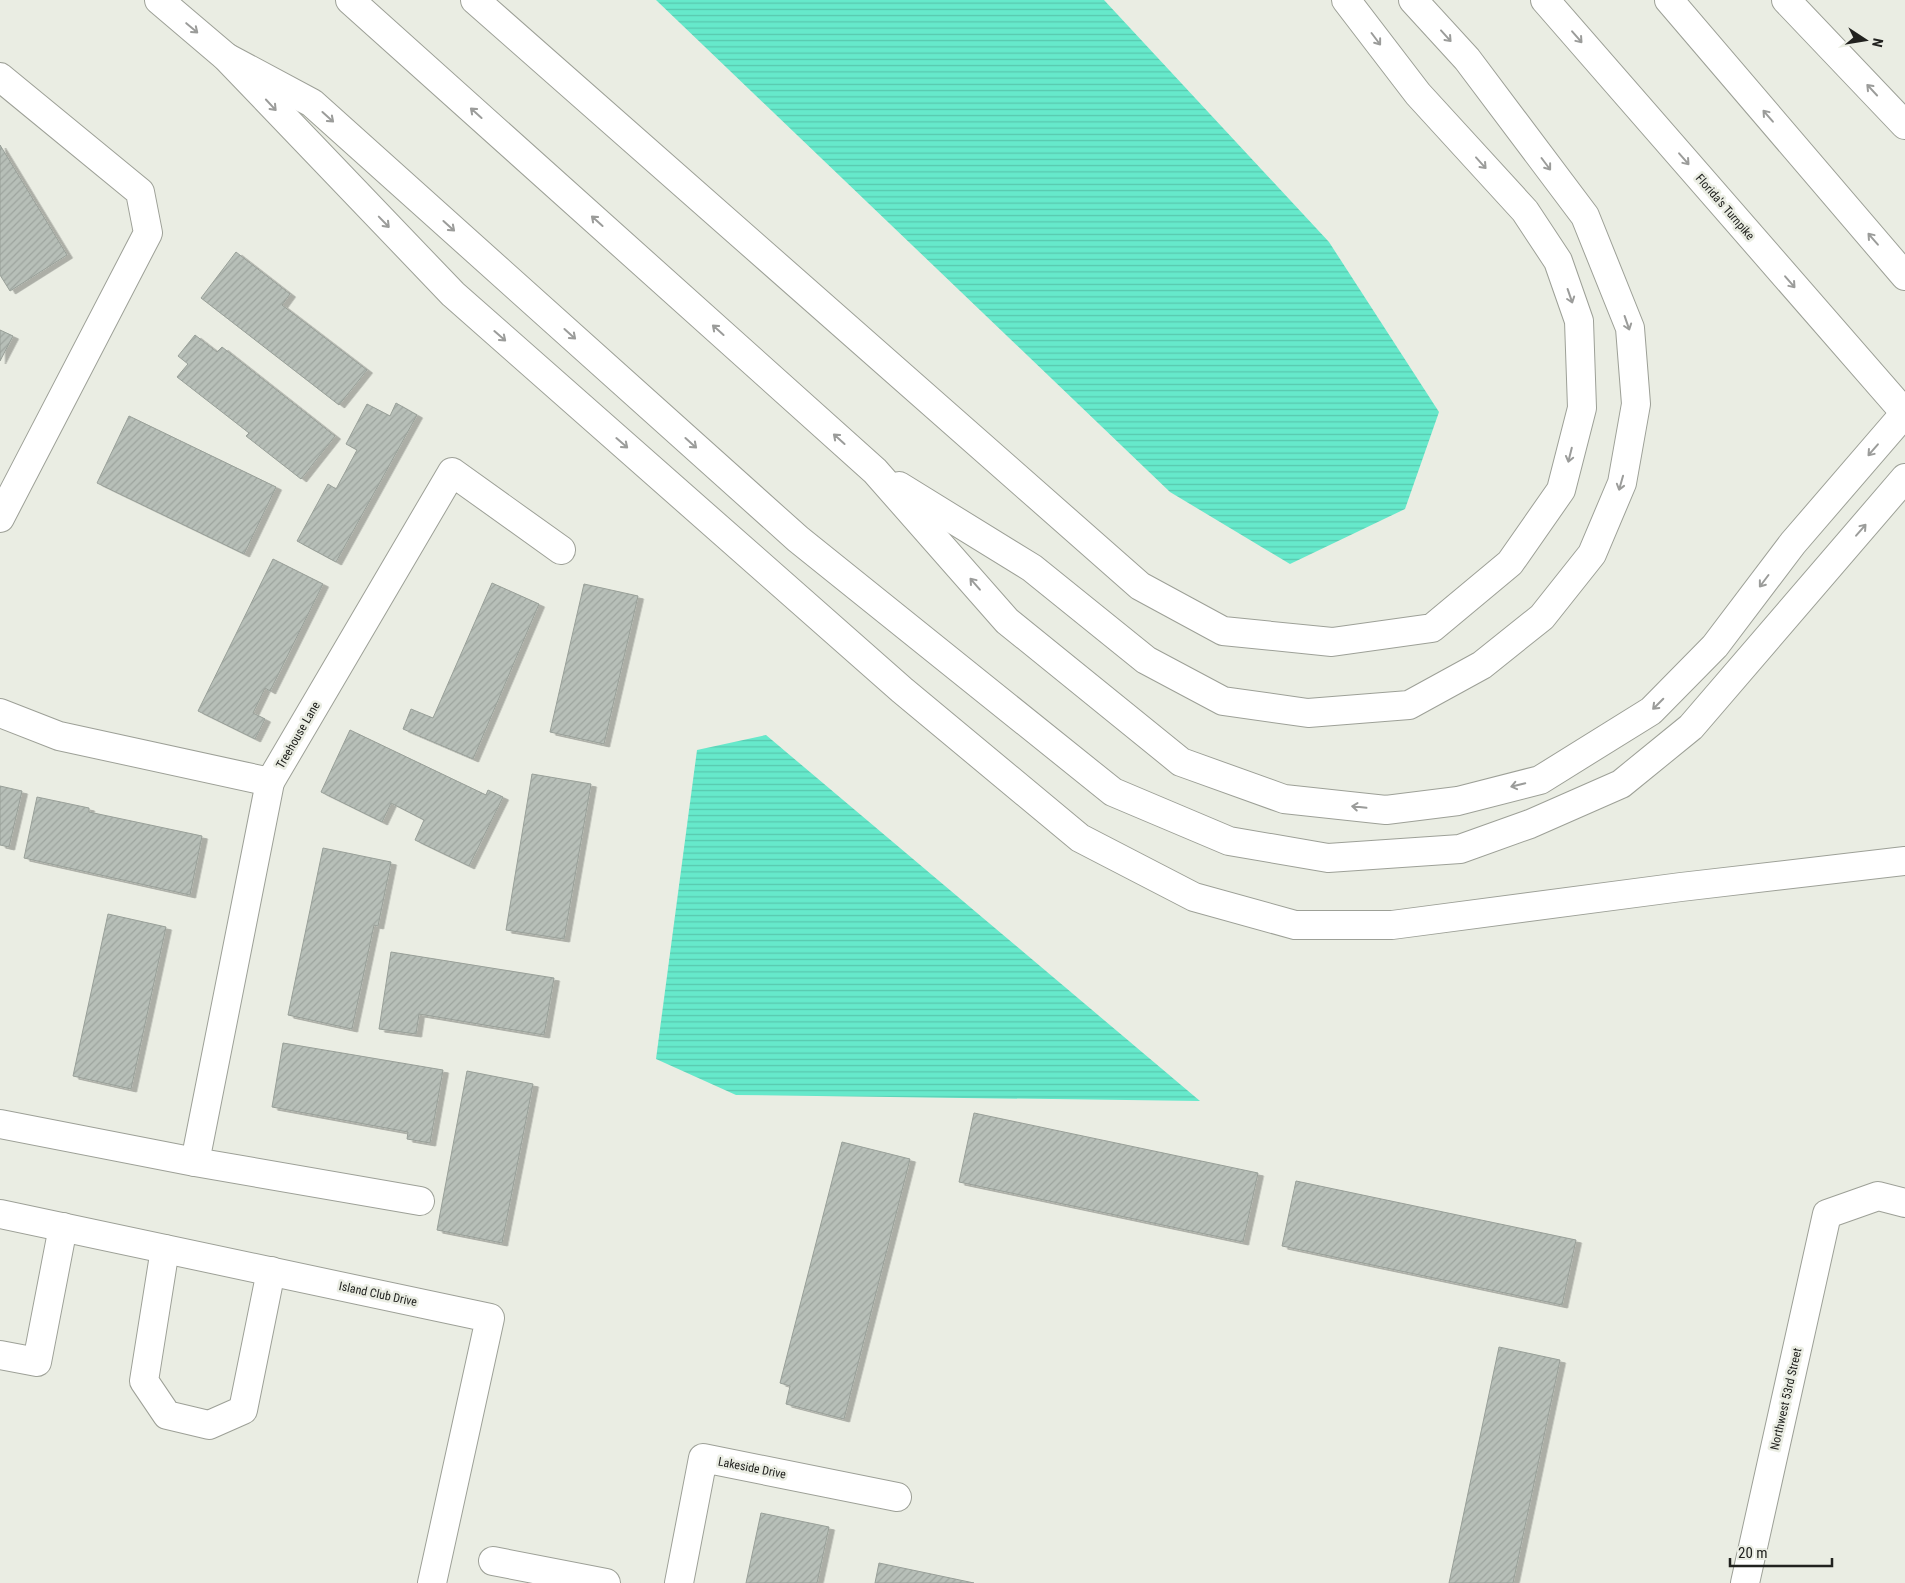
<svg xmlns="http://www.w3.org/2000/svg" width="1905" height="1583" font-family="'Roboto Condensed',sans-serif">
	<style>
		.water { fill: url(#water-rules) }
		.building { fill: url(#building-hatch); stroke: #989f98; filter: url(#shadow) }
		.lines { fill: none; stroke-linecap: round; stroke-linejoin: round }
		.minor-casing { stroke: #9da097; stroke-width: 30 }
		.highway-casing { stroke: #9da097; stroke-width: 30 }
		.minor { stroke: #fff; stroke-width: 28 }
		.highway { stroke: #fff; stroke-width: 28 }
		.oneway { stroke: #9b9c9a }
		.labels { text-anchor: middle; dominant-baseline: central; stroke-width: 5; stroke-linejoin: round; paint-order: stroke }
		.street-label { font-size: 12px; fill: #21221f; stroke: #eaede3 }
	</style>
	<defs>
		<pattern id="water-rules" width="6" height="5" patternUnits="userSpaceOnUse" patternTransform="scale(1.25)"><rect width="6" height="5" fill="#66e9cb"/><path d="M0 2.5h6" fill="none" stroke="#58c8ae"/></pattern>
		<pattern id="building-hatch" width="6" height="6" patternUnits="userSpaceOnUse" patternTransform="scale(1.25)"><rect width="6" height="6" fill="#b7bfb8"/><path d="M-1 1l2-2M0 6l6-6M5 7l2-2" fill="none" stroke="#9da49e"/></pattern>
		<filter id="shadow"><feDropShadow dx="5.5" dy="3" stdDeviation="0" flood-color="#0004"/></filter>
	</defs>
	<rect width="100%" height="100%" fill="#eaede3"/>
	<g class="water">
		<path d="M656,0H1104L1329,242L1439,412L1405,509L1290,564L1170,492Z"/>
		<path d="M766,735L1200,1101L736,1095L656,1059L697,750Z"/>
	</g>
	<g class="building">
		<path d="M0,145L67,255L10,291L0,275Z"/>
		<path d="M236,252L290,294L282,305L367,370L339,405L201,298Z"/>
		<path d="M0,330L13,336L0,361Z"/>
		<path d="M195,335L217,352L222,347L335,436L301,479L246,436L249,433L177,377L188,364L178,356Z"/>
		<path d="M396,403L417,415L336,562L297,541L328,484L336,489L357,450L346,444L367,404L390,416Z"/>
		<path d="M129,416L276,487L244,554L97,483Z"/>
		<path d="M273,559L323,584L270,691L265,688L253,713L265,719L255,739L198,711Z"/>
		<path d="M492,583L539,604L473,759L403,729L411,709L433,718Z"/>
		<path d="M584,584L638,596L604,744L550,732Z"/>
		<path d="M350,730L486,795L488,790L503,797L469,866L415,840L424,820L391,803L382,822L321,792Z"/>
		<path d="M532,774L591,784L564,939L506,930Z"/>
		<path d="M0,786L22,791L9,847L0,845Z"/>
		<path d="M37,797L89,808V812L202,836L190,895L24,858Z"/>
		<path d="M323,848L391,862L378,926L374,925L352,1029L288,1015Z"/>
		<path d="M108,914L166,927L131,1089L73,1076Z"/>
		<path d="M391,952L554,978L544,1035L419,1014L416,1034L379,1029Z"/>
		<path d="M283,1043L443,1070L430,1143L407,1139L408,1132L272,1107Z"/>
		<path d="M467,1071L533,1084L502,1243L437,1230Z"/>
		<path d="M974,1113L1258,1173L1243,1242L959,1182Z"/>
		<path d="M842,1142L910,1159L844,1419L786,1404L790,1386L780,1383Z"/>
		<path d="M1296,1181L1576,1240L1562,1305L1282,1246Z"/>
		<path d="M1499,1347L1560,1360L1513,1583H1449Z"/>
		<path d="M761,1513L829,1527L817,1583H746Z"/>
		<path d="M879,1563L974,1583H875Z"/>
	</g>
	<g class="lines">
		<g class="minor-casing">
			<g id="minor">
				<path d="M0,77L140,192L148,233L0,518"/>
				<path d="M0,713L59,736L270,782L452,472L561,550"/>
				<path d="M270,782L195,1162L420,1201"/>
				<path d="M0,1124L195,1162"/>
				<path d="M0,1214L490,1318L432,1583"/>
				<path d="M165,1249L144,1381L167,1415L209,1425L243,1410L271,1271"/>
				<path d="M0,1355L37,1362L63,1227"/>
				<path d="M493,1561L606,1583"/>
				<path d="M679,1583L703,1458L897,1497"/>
				<path d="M1745,1583L1827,1214L1878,1196L1905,1203"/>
			</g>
		</g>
		<g class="highway-casing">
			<g id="highway">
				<path d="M159,0L226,57L453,294L902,690L1080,838L1194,897L1295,925H1392L1681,887L1905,861"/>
				<path d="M350,0L875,471L1007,621L1181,762L1284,799L1386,810L1458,801L1540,780L1651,711L1715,646L1793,543L1905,413"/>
				<path d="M475,0L1140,586L1223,631L1332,642L1432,628L1510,563L1561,490L1582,408L1579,321L1558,261L1525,211L1418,94L1346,0"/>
				<path d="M1545,0L1905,413"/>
				<path d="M1669,0L1905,276"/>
				<path d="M1786,0L1905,125"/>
				<path d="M226,57L312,103L798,539L1113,792L1229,841L1328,858L1460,849L1530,824L1621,784L1691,727L1905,478"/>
				<path d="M899,486L1032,568L1146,660L1223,701L1308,713L1409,705L1482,665L1542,617L1592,554L1622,483L1636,404L1630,328L1585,216L1467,59L1413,0"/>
			</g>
		</g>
		<use href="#minor" class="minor"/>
		<use href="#highway" class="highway"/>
	</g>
	<defs><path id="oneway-shaft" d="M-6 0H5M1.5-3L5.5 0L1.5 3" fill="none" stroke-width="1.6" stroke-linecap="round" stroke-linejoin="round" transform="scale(1.25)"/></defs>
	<g class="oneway">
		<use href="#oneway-shaft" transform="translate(192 28) rotate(40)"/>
		<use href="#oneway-shaft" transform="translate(1446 36) rotate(48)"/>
		<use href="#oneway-shaft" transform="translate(1577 37) rotate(49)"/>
		<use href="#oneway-shaft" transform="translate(1376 39) rotate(53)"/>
		<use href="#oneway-shaft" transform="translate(1872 90) rotate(-133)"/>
		<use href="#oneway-shaft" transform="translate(271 105) rotate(47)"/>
		<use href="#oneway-shaft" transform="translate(476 113) rotate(-138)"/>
		<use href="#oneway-shaft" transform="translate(1768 116) rotate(-131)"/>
		<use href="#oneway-shaft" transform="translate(328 117) rotate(42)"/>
		<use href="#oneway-shaft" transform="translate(1684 159) rotate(49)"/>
		<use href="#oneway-shaft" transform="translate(1481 163) rotate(48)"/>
		<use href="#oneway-shaft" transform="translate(1546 164) rotate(53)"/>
		<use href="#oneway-shaft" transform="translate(597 221) rotate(-138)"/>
		<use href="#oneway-shaft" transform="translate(384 222) rotate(46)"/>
		<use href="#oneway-shaft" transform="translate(449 226) rotate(42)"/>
		<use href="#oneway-shaft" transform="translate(1873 239) rotate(-131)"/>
		<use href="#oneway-shaft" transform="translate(1790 282) rotate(49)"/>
		<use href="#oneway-shaft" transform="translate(1570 296) rotate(71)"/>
		<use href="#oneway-shaft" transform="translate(1627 323) rotate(71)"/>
		<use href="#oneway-shaft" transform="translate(718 330) rotate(-138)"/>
		<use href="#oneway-shaft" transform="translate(570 334) rotate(42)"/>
		<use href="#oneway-shaft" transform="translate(500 336) rotate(41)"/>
		<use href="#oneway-shaft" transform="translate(839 439) rotate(-138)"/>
		<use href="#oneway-shaft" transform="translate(622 443) rotate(41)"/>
		<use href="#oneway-shaft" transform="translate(691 443) rotate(42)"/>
		<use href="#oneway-shaft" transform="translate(1873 450) rotate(131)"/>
		<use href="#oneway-shaft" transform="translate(1570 455) rotate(104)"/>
		<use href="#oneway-shaft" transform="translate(1621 483) rotate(106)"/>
		<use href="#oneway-shaft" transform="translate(1861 530) rotate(-49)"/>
		<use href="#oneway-shaft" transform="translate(1764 581) rotate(127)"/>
		<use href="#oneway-shaft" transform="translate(975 584) rotate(-131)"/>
		<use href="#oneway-shaft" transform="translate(1658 704) rotate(135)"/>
		<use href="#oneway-shaft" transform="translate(1518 785) rotate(166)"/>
		<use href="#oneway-shaft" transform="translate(1359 807) rotate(-174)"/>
	</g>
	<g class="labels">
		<g class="street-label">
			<text transform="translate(1725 207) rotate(49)">Florida's Turnpike</text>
			<text transform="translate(298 735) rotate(-60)">Treehouse Lane</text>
			<text transform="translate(378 1294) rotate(12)">Island Club Drive</text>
			<text transform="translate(1786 1399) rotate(-77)">Northwest 53rd Street</text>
			<text transform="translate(752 1468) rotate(11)">Lakeside Drive</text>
		</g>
	</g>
	<g transform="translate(1865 40) rotate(102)" stroke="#eaede3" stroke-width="4" paint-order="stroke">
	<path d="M0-4L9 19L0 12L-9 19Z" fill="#21221f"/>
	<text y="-8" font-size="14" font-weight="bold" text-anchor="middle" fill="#21221f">N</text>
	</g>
	<path d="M1730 1558v8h102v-8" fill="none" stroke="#21221f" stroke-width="2.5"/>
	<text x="1738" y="1558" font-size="15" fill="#21221f" stroke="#eaede3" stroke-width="4" paint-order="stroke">20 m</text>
</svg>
